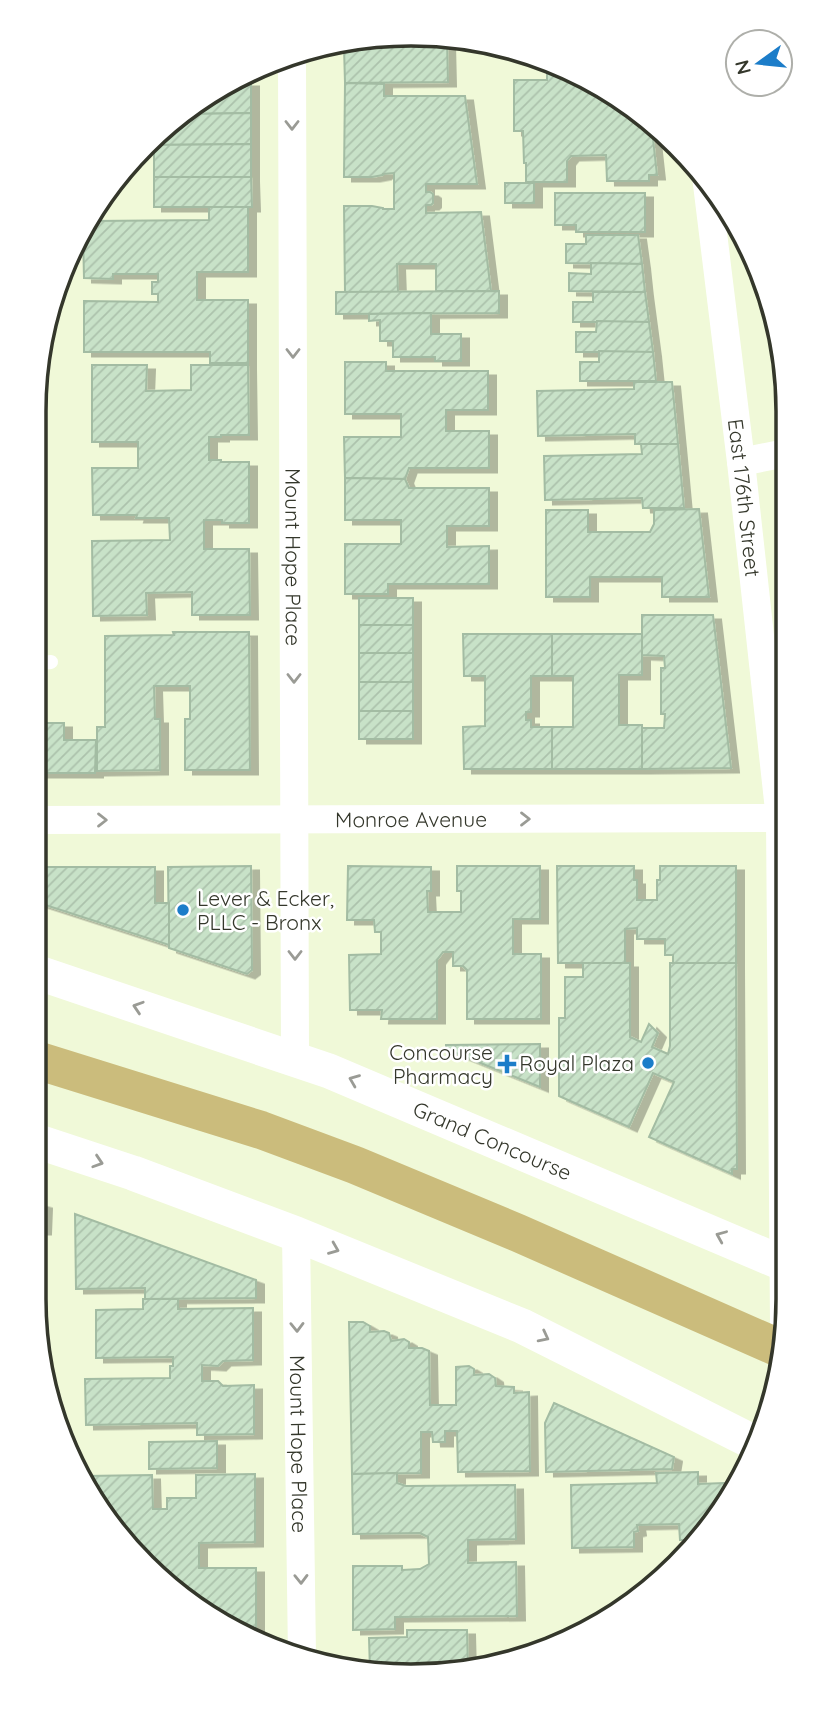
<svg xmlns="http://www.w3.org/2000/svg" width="822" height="1710" font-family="Quicksand,sans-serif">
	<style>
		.building { fill: url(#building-hatch); stroke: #a3bca3; stroke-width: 2; filter: url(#shadow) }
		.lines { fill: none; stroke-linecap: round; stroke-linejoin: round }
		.service { stroke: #fff; stroke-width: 14 }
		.minor { stroke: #fff; stroke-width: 28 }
		.tertiary { stroke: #fff; stroke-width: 35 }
		.primary { stroke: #cbbc7c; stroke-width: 38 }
		.oneway { stroke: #9a9b95 }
		.poi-dot { fill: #1c7dc9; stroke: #fff; stroke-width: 2.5 }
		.labels { text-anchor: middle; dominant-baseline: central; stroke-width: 5; stroke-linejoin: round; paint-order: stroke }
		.street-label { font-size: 21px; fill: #34372b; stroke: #fff }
		.poi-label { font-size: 21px; fill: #34372b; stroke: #fff; text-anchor: end }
		.rim { fill: none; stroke: #34372b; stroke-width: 3.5 }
	</style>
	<defs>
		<pattern id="building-hatch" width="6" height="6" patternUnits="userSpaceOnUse" patternTransform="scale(1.75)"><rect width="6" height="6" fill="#c8e2c8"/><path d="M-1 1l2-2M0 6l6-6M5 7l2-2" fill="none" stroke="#acc2ac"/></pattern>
		<filter id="shadow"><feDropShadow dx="8" dy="4.5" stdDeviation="0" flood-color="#0004"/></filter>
	</defs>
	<rect width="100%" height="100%" fill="#f0f9d8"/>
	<g class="building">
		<path d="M411,33L447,40L448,82L345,83L344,47Z"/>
		<path d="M547,60L556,62L586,80L587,88H598V94H611L641,112L651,121L657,175H649V181H607L606,155L571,156L567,161V182H526V163H524L523,131H514V80H547Z"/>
		<path d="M236,82H251V113L189,114Z"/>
		<path d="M345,83L384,84V96H465L477,184H426V192H430L433,194V203L431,205H426V213L481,212L491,291H436V264H397L398,292H345L344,206H372L383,208V209H394V173L383,174V175L372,177H344Z"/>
		<path d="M251,113V144L154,145V137L189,114Z"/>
		<path d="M251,144V177H154V145Z"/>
		<path d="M154,177H251L252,207H154Z"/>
		<rect x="505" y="183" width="29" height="20"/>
		<path d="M555,193H645V232H576V225H555Z"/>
		<path d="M209,207H248V272H197V300H248V363H210V352H84V301L158,302V294H152V282H158V274H113V279L84,278L83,234L92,221L209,220Z"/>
		<path d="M586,235H638L642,264L566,263V244H586Z"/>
		<path d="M591,263L642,264L645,292L569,291V273L591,274Z"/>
		<path d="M499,291V313L336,314V292Z"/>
		<path d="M593,292H645L649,322H573V302H593Z"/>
		<path d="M431,313V334H461V361H435V357H393V341H380V320L369,321V314Z"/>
		<path d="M597,321L649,322L653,352H576V332H596Z"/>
		<path d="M599,351L653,352L656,381H580V362H599Z"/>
		<path d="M345,362H386V371H488V410H446V431H489V468H409L405,479L345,478L344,437H401V414H345Z"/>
		<path d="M92,365H147L146,391L191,390V365H248L249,435H221V437H209V460H221V462H249V523H222V520H204V549H249L250,615H192V592L146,593L147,615L93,616L92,541L170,540L169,518H136L137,515H93L92,468H138V442H92Z"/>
		<path d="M634,382H672L678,444H635V434L538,436L537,391L634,389Z"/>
		<path d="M641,444H678L684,508H643L642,498L545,500L544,456L642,454Z"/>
		<path d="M345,478L405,479L409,488H489V526H447V547L489,546V584H388V594H345V544H401V520H345Z"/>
		<path d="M699,509L709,597H662V577H590V597H546V510H588V532H650L654,524V510Z"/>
		<rect x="359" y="598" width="54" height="27"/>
		<path d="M642,615H713L731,768L642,769V728H664L665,714H661V668H665L664,656L642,655Z"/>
		<rect x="359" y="625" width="54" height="28"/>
		<path d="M173,632H249L250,770H185V719H190V686H154L155,719H160V770L97,771V727H105V636L174,635Z"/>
		<path d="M463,634H552V676H531V712H526V720H531V727H552V769H464L463,727L485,726V676H464Z"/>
		<path d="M552,634H642V675H619V725H642V769H552V727H573V676H552Z"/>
		<rect x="359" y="653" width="54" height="29"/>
		<rect x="359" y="682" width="54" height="29"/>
		<rect x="359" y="711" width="54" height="28"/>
		<path d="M33,723H64V740H96L95,773H33Z"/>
		<path d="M251,866L252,970L247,974L169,948L168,867Z"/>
		<path d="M348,866L431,867V891H427L428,912H461V891H457V866H540V919H513V954H541V1019H467V970L463,966H453V952H443L437,960V1019H381L382,1010H350L349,955L381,954V932H375L374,920H347Z"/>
		<path d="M557,866H634V880H637V900H657V880H660V866H736V963H673V955H665V939H637V928L625,929V963H558Z"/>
		<path d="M33,867H155V903H169V945L33,901Z"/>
		<path d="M583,963H630V1037L641,1042L649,1024L658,1033L652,1047L668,1054L670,1046V963H736L737,1169H732V1174L649,1137L674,1082L653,1073L629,1127L559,1096V1018H565V977H583Z"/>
		<path d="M540,1044V1087L446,1049V1045Z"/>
		<path d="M33,1201L44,1204L43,1230H33Z"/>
		<path d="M75,1214L256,1280V1298L145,1299V1288L76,1289Z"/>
		<path d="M143,1299H178V1309L253,1308V1360L223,1361L218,1366L202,1365V1381H218L223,1386L254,1385V1434L197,1435V1423L86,1425L85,1379L170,1378V1366H173V1357L96,1358V1310L143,1309Z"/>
		<path d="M349,1322H363L370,1326V1332L384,1331L389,1333L391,1341L404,1339L409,1342V1348H422L429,1351L430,1405H456V1367L469,1366L474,1369V1375L489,1374L495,1378L496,1386L514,1387V1393L529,1392L530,1471L458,1472L457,1431H445V1442H433L432,1432H421V1473L352,1474Z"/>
		<path d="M554,1403L674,1457L672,1469L546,1472L545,1423Z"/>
		<path d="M217,1441V1468L149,1469V1442Z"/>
		<path d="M698,1472V1484L724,1483V1492H730L694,1549H687V1540H680L679,1524L637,1525L638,1531L634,1532V1547L572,1548L571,1485L657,1483L656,1473Z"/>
		<path d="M397,1473V1483L406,1486L515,1485L516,1539L468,1540V1563L516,1562L517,1616L395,1617V1629L353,1630V1566H402V1570L420,1569L429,1564L428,1537L420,1533L353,1534L352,1474Z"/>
		<path d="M255,1474V1542L199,1543V1568H256V1628L238,1629L201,1613L198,1610V1608H195L126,1543V1539H122L112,1529L85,1480V1476L152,1475L153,1509H167V1498H196V1475Z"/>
		<path d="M407,1630H467L468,1669L437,1670V1673L370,1670L369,1638L407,1637Z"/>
	</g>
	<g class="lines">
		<path class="service" d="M33,664L51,662"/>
		<g class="minor">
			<path id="s1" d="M292,57L295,1059"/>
			<path id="s2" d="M706,176L741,462L780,819L784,1324"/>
			<path d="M741,462L786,453"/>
			<path id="s3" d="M33,820L787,818"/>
			<path id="s4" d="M296,1234L302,1655"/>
		</g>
		<g class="tertiary">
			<path id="s5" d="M33,971L329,1071L789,1266"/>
			<path d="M33,1140L133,1173L296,1234L522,1326L759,1445"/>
		</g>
		<path class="primary" d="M33,1059L261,1130L355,1165L518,1233L779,1348"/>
	</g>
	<defs><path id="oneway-chevron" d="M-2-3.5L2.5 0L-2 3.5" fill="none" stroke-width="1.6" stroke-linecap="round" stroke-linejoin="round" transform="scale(1.75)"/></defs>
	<g class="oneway">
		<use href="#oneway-chevron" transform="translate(292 125) rotate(90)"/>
		<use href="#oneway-chevron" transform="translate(293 353) rotate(90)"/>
		<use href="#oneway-chevron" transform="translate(294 678) rotate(90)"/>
		<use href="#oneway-chevron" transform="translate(525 819)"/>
		<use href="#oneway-chevron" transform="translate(102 820)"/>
		<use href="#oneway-chevron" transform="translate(295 955) rotate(90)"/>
		<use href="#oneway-chevron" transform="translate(138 1007) rotate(-162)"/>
		<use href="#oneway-chevron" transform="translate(354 1080) rotate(-158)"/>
		<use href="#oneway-chevron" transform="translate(98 1162) rotate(18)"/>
		<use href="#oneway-chevron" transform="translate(721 1236) rotate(-157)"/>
		<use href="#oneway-chevron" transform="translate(334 1249) rotate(22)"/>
		<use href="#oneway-chevron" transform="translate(297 1327) rotate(89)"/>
		<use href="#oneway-chevron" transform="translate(544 1337) rotate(27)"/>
		<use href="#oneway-chevron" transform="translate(301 1579) rotate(89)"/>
	</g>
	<g class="poi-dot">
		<circle cx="183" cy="910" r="7"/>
		<circle cx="648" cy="1063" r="7"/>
		<path d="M503.5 1053.5h7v7h7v7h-7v7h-7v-7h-7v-7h7z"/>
	</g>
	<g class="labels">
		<g class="street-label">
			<text stroke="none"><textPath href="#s2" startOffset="324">East 176th Street</textPath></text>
			<text stroke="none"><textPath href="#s1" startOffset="500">Mount Hope Place</textPath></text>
			<text stroke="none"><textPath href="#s3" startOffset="378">Monroe Avenue</textPath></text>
			<text stroke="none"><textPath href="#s5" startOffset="490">Grand Concourse</textPath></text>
			<text stroke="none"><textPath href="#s4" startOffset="210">Mount Hope Place</textPath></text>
		</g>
		<g class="poi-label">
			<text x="197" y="898" text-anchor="start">Lever &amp; Ecker,<tspan x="197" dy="24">PLLC - Bronx</tspan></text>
			<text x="493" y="1052">Concourse<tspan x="493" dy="24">Pharmacy</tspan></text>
			<text x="634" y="1063">Royal Plaza</text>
		</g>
	</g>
	<path d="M0 0H822V1710H0ZM411 46H411A365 365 0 0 1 776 411V1299A365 365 0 0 1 411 1664H411A365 365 0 0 1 46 1299V411A365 365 0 0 1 411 46Z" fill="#fff" fill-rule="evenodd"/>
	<path class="rim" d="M411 46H411A365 365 0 0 1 776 411V1299A365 365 0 0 1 411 1664H411A365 365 0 0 1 46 1299V411A365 365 0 0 1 411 46Z"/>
	<g transform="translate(759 63) rotate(255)"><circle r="33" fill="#ffffff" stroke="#aeafaa" stroke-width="2"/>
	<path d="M0-5L12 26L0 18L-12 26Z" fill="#1c7dc9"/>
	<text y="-10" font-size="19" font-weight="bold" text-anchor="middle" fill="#34372b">N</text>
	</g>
</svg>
